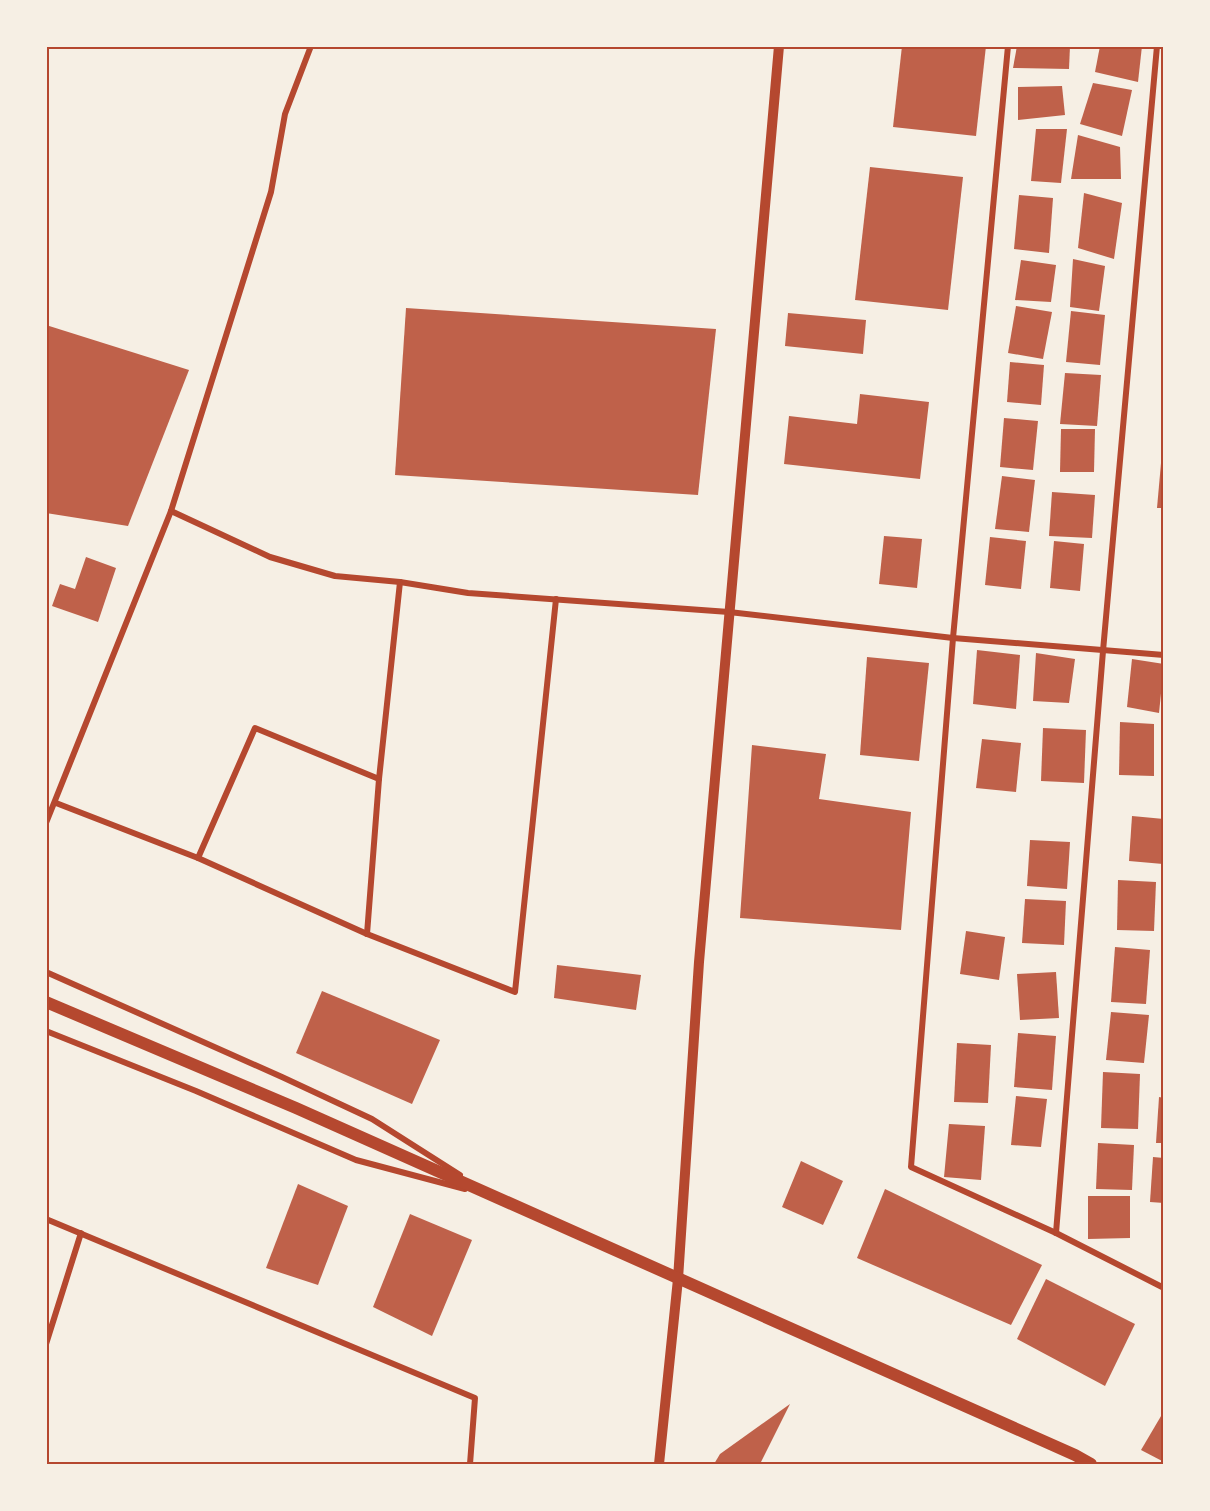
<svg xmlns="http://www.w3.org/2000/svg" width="1210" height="1511" font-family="'PT Sans Narrow',sans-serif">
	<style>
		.building { fill: #bf614a }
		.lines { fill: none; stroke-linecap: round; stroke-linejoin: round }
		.minor { stroke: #b5482f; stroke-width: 6 }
		.tertiary { stroke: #b5482f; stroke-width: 10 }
		.secondary { stroke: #b5482f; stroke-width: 12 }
		.neatline { fill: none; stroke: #b5482f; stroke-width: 2 }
	</style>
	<rect width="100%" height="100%" fill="#f6efe4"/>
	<g class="building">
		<path d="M902,46H986L976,136L893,127Z"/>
		<path d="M1017,46H1070L1069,69L1013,68Z"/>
		<path d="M1100,46H1142L1138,82L1095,72Z"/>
		<path d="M1093,83L1132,90L1122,136L1080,124Z"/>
		<path d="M1062,86L1065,115L1018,120V87Z"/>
		<path d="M1036,129H1067L1061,183L1031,181Z"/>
		<path d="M1078,135L1120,147L1121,179H1071Z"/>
		<path d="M870,167L963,177L948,310L855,300Z"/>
		<path d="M1084,193L1122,203L1114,259L1078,248Z"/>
		<path d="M1019,195L1053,198L1049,253L1014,249Z"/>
		<path d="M1073,259L1105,266L1099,311L1070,307Z"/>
		<path d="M1021,260L1056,265L1051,302L1015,300Z"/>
		<path d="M1016,306L1052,312L1043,359L1008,353Z"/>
		<path d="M406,308L716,329L698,495L395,475Z"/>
		<path d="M1071,311L1105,315L1100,365L1066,362Z"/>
		<path d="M788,313L866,320L863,354L785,346Z"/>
		<path d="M46,325L189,370L128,526L46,513Z"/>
		<path d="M1010,362L1044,365L1041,405L1007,402Z"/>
		<path d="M1065,373L1101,375L1097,426L1060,424Z"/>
		<path d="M860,394L929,402L920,479L784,464L789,416L857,424Z"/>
		<path d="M1004,418L1038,421L1033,470L1000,467Z"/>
		<path d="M1061,429H1095L1094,472H1060Z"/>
		<path d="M1162,452H1164V508H1157Z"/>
		<path d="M1002,476L1035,480L1029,532L995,529Z"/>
		<path d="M1052,492L1095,495L1092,538L1049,536Z"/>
		<path d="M884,536L922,539L917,588L879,584Z"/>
		<path d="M990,537L1026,541L1021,589L985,585Z"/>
		<path d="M1054,541L1084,544L1080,591L1050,588Z"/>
		<path d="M86,557L116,568L98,622L52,606L60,584L75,589Z"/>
		<path d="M977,650L1020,655L1016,709L973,704Z"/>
		<path d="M1036,653L1075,659L1069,703L1033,701Z"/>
		<path d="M867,657L929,663L919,761L860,755Z"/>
		<path d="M1132,659L1164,664L1159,713L1127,707Z"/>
		<path d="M1120,722L1154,724V776L1119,775Z"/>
		<path d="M1043,728L1086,730L1084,783L1041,781Z"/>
		<path d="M982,739L1021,743L1016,792L976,788Z"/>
		<path d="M752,745L826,754L819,799L911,812L901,930L740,918Z"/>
		<path d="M1132,816L1164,819L1163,864L1129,861Z"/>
		<path d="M1030,840L1070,842L1067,889L1027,886Z"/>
		<path d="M1118,880L1156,882L1154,931L1117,930Z"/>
		<path d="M1025,899L1066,901L1064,945L1022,943Z"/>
		<path d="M966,931L1005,937L999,980L960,974Z"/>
		<path d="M1115,947L1150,950L1146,1004L1111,1002Z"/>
		<path d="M557,965L641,975L636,1010L554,998Z"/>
		<path d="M1056,972L1059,1018L1020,1020L1017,974Z"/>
		<path d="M322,991L440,1040L412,1104L296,1053Z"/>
		<path d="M1111,1012L1149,1015L1144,1063L1106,1060Z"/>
		<path d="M1018,1033L1056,1036L1052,1090L1014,1087Z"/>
		<path d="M957,1043L991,1045L988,1103L954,1102Z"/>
		<path d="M1103,1072L1140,1074L1138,1129L1101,1128Z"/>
		<path d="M1016,1096L1047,1099L1041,1147L1011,1145Z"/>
		<path d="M1159,1097L1164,1098V1143H1156Z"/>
		<path d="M949,1124L985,1126L981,1180L944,1177Z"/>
		<path d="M1098,1143L1134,1145L1132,1190L1096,1189Z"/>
		<path d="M1153,1157L1164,1158V1203L1150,1202Z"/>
		<path d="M801,1161L843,1181L823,1225L782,1207Z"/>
		<path d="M298,1184L348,1206L318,1285L266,1268Z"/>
		<path d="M885,1189L1042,1265L1011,1325L857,1258Z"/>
		<path d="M1088,1196H1130V1238L1088,1239Z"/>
		<path d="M410,1214L472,1240L432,1336L373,1307Z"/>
		<path d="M1046,1279L1135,1324L1105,1386L1017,1339Z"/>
		<path d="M790,1404L760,1464H714L720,1454Z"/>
		<path d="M1164,1411V1462L1141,1450Z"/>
	</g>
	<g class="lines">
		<g class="minor">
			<path d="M1008,46L953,638L911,1167L1056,1233L1164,1288"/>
			<path d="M171,511L270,557L335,576L400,582L468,593L729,612L953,638L1164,655"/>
			<path d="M56,803L198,858L367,934L515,992L556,599"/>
			<path d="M46,823L171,511L271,192L285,114L311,46"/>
			<path d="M198,858L255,728L379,779"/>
			<path d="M367,934L379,779L400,582"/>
			<path d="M46,972L282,1077L372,1119L460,1175"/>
			<path d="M46,1031L196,1091L356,1160L465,1189"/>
			<path d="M46,1219L475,1398L470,1464"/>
			<path d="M1056,1233L1103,651L1157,46"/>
			<path d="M46,1344L81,1233"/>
		</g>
		<path class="tertiary" d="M659,1464L678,1279L699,962L779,46"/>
		<path class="secondary" d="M46,1002L296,1108L1075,1455L1091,1464"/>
	</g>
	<rect width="1210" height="1511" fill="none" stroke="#f6efe4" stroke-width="96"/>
	<rect x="48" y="48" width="1114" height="1415" class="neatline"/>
</svg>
